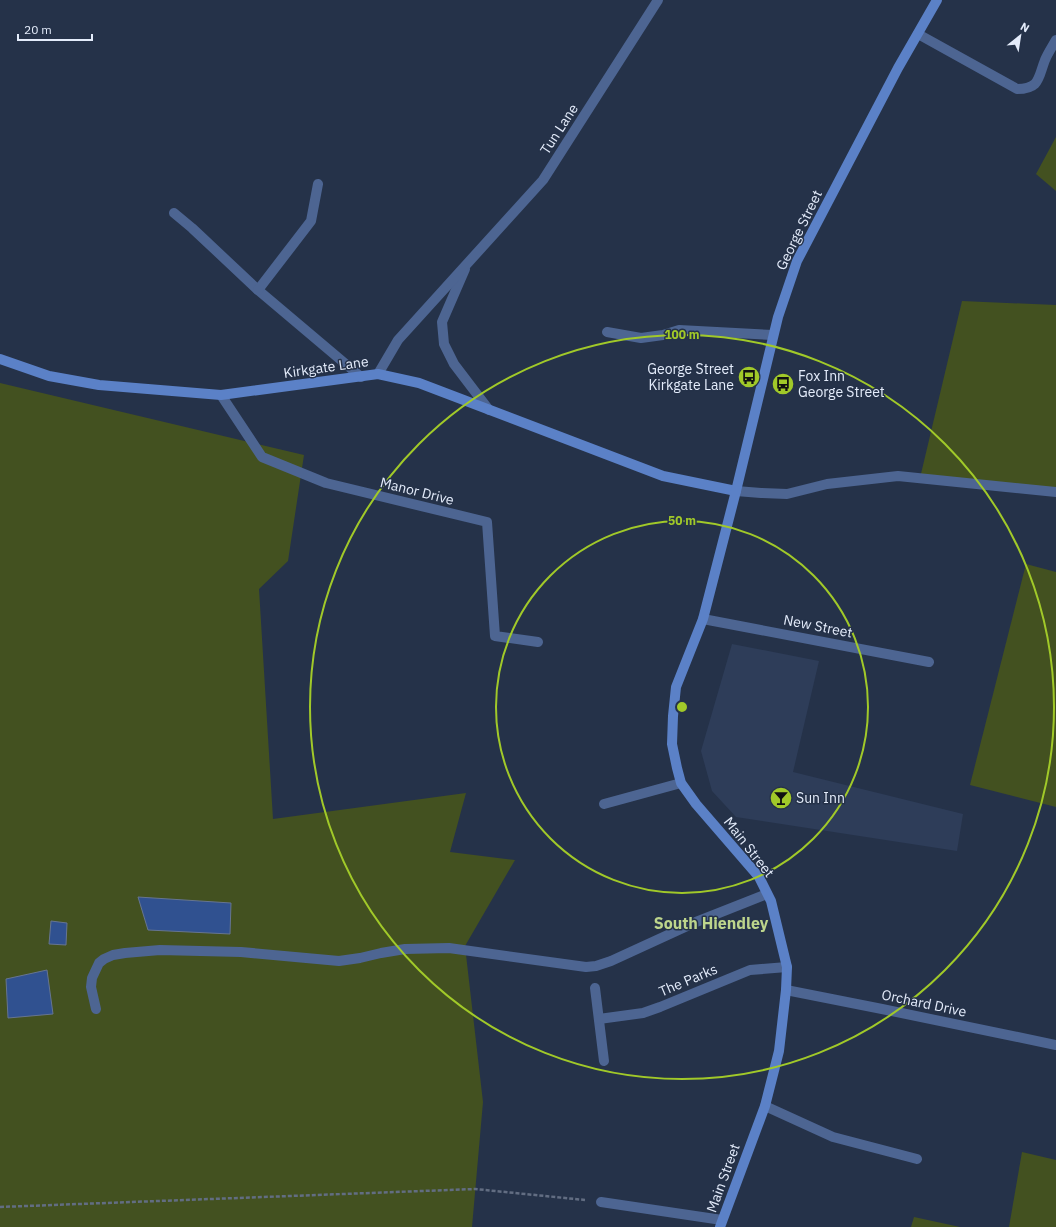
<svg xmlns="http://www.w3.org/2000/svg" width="1056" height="1227" font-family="'IBM Plex Sans',sans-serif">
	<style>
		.built { fill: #2e3d59 }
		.green { fill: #435120 }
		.building { fill: #305190; stroke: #667590 }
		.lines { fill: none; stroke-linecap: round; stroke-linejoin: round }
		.path { stroke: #626d82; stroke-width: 2.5; stroke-dasharray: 4 2; stroke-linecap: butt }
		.lane { stroke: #4d6592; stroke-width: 10 }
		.street { stroke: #4d6592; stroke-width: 10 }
		.secondary { stroke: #5b81c7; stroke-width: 10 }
		.ring { fill: none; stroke: #a1c929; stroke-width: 2 }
		.labels { text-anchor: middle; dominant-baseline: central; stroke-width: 3; stroke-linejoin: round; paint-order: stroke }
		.street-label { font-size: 14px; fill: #e4ecfb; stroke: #253249 }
		.poi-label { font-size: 14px; fill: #e4ecfb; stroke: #253249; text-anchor: start }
		.quarter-label { font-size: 16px; font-weight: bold; fill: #bdd58c; stroke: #253249 }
		.centre { fill: #a1c929; stroke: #253249; stroke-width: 2 }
		.ring-label { font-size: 12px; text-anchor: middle; font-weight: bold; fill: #a1c929; stroke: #253249; stroke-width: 3; stroke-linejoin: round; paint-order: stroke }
	</style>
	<rect width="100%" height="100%" fill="#253249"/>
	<path class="built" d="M732,644L819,661L793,772L963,814L957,851L736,817L712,791L701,751Z"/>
	<g class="green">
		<path d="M1056,137V191L1036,174Z"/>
		<path d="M962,301L1056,305V494L920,478Z"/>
		<path d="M0,383L304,455L288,561L259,589L273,819L466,793L450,852L515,860L465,946L483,1102L472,1227H0Z"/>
		<path d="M1026,564L1056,572V807L970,785Z"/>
		<path d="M1022,1152L1056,1160V1227H1009Z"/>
		<path d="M914,1217L960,1227H911Z"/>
	</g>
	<g class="building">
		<path d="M138,897L231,903L230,934L148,930Z"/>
		<path d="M51,921L67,923L66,945L49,944Z"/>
		<path d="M47,970L53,1014L8,1018L6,979Z"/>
	</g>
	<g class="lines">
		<path class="path" d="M0,1207L475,1189L585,1200"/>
		<g class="lane">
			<path d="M918,34L1017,89C1040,89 1038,78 1045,60C1048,53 1052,47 1056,40"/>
			<path d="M174,213L192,228L258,290L361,377"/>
			<path d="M258,290L311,221L318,184"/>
			<path d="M607,332L641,338L663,335L679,330L773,335"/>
			<path d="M736,491L761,493L787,494L827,484L898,476L1056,492"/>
			<path d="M96,1009L91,987L92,978L99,963L104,959L113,955L125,953L160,950L241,952L339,961L360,958L381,953L405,949L449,948L586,967L596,966L611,961L696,922L767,894"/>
			<path d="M601,1202L722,1220"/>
		</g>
		<g class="street">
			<path d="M465,269L442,322L444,344L454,364L489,410"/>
			<path d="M378,374L398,340L543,180L658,0"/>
			<path d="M221,395L262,457L326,483L487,522L495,636L538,642"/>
			<path d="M703,619L929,662"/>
			<path d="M604,804L681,783"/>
			<path d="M595,988L604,1061"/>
			<path d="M786,990L882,1009L1056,1045"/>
			<path d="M599,1019L643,1013L660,1007L750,970L787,967"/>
			<path d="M765,1106L833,1137L917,1159"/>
		</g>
		<g class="secondary">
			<path d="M0,359L49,376L99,385L221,395L378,374L419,383L663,476L736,491"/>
			<path d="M720,1227L765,1106L779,1051L786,990L787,967L771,901L759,877L696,804L681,783L677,768L672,744L673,716L676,687L703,619L736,491L778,317L797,261L898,68L937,0"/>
		</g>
	</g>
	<g class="ring">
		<circle cx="682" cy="707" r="186"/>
		<circle cx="682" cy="707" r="372"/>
	</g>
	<defs>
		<g id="bus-disc" transform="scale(1.15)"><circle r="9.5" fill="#a1c929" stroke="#253249"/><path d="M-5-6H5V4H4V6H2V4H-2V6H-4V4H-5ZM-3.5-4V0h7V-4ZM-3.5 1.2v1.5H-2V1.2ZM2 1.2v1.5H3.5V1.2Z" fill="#111"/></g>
		<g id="bar-disc" transform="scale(1.15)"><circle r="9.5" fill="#a1c929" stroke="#253249"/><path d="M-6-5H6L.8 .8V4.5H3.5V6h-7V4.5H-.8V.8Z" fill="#111"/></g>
	</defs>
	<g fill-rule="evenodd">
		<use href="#bus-disc" x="749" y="377"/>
		<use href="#bus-disc" x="783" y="384"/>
		<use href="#bar-disc" x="781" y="798"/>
	</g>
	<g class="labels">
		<g class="street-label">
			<text transform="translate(559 129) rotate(-57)">Tun Lane</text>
			<text transform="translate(799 230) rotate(-64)">George Street</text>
			<text transform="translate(326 367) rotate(-8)">Kirkgate Lane</text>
			<text transform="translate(417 491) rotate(14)">Manor Drive</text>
			<text transform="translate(818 626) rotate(11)">New Street</text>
			<text transform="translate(749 847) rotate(52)">Main Street</text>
			<text transform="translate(688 980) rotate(-23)">The Parks</text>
			<text transform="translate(924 1003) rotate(12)">Orchard Drive</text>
			<text transform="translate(723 1178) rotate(-70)">Main Street</text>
		</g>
		<g class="poi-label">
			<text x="734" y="369" text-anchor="end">George Street<tspan x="734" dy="16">Kirkgate Lane</tspan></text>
			<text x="798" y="376">Fox Inn<tspan x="798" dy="16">George Street</tspan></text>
			<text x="796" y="798">Sun Inn</text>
		</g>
		<g class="quarter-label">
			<text x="711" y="923">South Hiendley</text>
		</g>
	</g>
	<circle cx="682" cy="707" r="6" class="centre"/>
	<g class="ring-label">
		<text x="682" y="339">100 m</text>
		<text x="682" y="525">50 m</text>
	</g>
	<g transform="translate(1020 36) rotate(30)" stroke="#253249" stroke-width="3" paint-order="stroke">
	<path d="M0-3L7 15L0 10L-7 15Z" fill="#e4ecfb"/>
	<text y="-6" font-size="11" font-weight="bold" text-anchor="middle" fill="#e4ecfb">N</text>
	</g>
	<path d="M18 34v6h74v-6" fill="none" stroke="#e4ecfb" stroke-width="2"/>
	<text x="24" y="34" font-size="12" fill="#e4ecfb" stroke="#253249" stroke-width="3" paint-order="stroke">20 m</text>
</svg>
